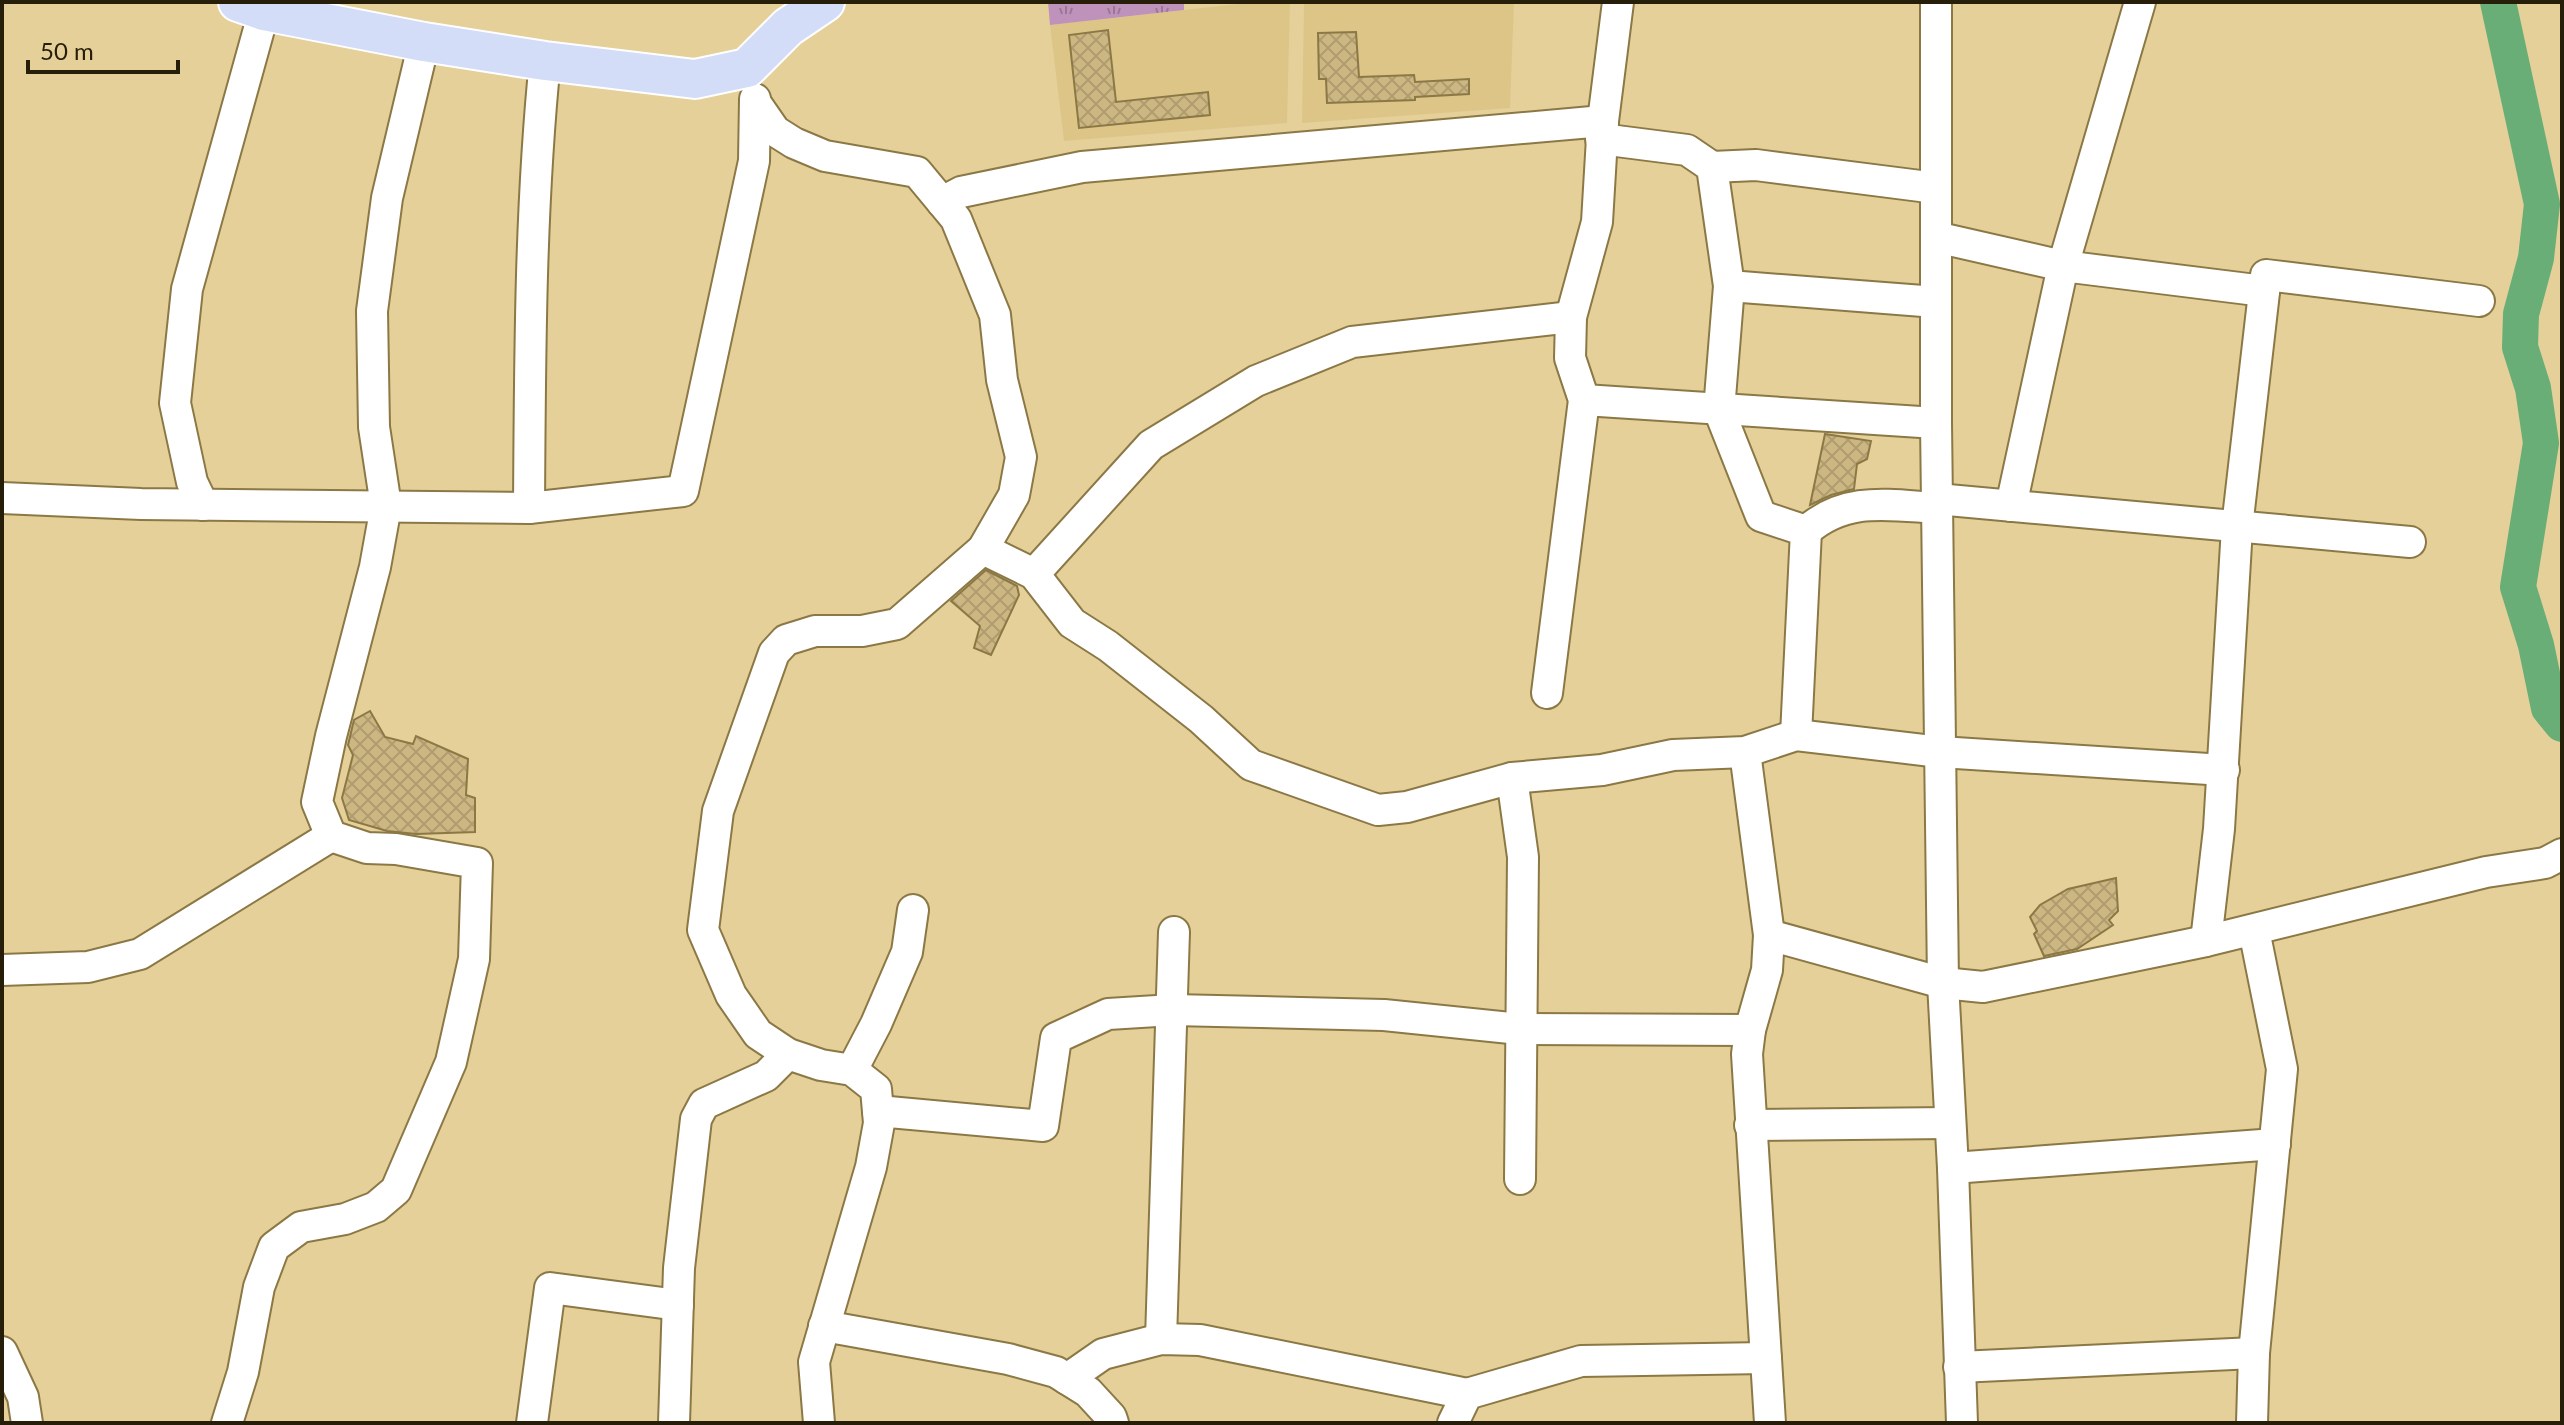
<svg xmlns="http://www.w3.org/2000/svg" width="2564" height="1425" font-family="Lato,sans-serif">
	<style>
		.built { fill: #ddc588 }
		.grass { fill: url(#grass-tufts) }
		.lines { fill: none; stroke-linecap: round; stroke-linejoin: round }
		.river { stroke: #69ae76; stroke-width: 36 }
		.building { fill: url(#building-cross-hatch); stroke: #8b7845; stroke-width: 2 }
		.minor-casing { stroke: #8b7845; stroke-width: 34 }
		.major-casing { stroke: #fff; stroke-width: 42 }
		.minor { stroke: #fff; stroke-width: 30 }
		.major { stroke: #d4ddf7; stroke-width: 38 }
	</style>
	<defs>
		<pattern id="grass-tufts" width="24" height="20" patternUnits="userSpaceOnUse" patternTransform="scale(2)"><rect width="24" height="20" fill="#be92bb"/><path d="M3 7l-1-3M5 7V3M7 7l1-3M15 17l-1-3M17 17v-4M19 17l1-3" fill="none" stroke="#9a7796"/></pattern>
		<pattern id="building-cross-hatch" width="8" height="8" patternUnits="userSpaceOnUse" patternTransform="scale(2)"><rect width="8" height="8" fill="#ccb782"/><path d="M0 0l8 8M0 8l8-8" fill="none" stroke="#af9d6f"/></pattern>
	</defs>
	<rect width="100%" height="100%" fill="#e5d09a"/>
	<g class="built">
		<path d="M1256,2H1290L1287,123L1064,141L1050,25Z"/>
		<path d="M1304,2H1514L1510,108L1302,123Z"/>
	</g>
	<path class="grass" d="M1048,2H1184V10L1050,25Z"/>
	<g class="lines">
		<path class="river" d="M2498,2L2542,204L2536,258L2521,314L2520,347L2533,388L2541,443L2518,587L2536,645L2549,708L2562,724"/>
	</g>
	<g class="building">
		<path d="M1108,30L1116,102L1208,92L1210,115L1079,128L1069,35Z"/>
		<path d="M1356,32L1359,77L1414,75L1415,82L1469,79V94L1415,97V100L1327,103L1326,79H1319L1318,33Z"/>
		<path d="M1825,434L1871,441L1867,459L1857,464L1854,489L1831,495L1810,505Z"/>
		<path d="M986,570L1017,586L1019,595L991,655L974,648L980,626L951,601Z"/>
		<path d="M370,711L385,737L413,744L416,736L468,759L466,795L475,798V832L416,834L387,831L349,820L342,798L353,755L348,745L354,720Z"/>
		<path d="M2116,878L2118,911L2109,920L2113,925L2077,949L2044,956L2034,934L2037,931L2030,917L2040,905L2068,889Z"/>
	</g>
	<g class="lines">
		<g class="minor-casing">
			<g id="minor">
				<path d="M1936,2V423L1943,983L1953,1168L1962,1423"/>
				<path d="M757,105L775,131L794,143L825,156L917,172L956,219L995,315L1002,380L1021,457L1014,495L983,549L897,624L862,631H815L786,640L774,653L718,811L703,930L731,995L758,1034L788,1054L821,1065L852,1070L876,1089L879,1123L871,1167L814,1362L819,1423"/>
				<path d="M1601,139L1687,150L1712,167L1729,286L1719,410L1761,516L1806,531L1796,735"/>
				<path d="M1712,167L1756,165L1936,188"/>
				<path d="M942,202L961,192L1082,167L1603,121"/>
				<path d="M1936,237L2063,266L2264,291"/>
				<path d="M1729,286L1936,302"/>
				<path d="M1584,400L1936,423"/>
				<path d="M2,498L141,504L529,508L683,491L754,161L755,99"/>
				<path d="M1937,499L2410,542"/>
				<path d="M203,505L192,482L175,403L187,289L264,11"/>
				<path d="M2011,506L2063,266L2140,2"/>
				<path d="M529,508C530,359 530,209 545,61"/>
				<path d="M1806,531C1846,496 1888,505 1937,508"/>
				<path d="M983,549L1034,574L1072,623L1108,646L1201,719L1251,765L1378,810L1407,807L1512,778L1602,770L1673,755L1745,752L1796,735L1940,752L2224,770"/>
				<path d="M1034,574L1151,445L1256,381L1352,342L1571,317"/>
				<path d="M1547,693L1584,400L1570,358L1571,317L1597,222L1603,121L1618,2"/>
				<path d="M1745,752L1769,935L1767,970L1750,1030L1747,1054L1770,1423"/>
				<path d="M1512,778L1523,857L1520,1179"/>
				<path d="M1769,935L1943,983L1983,987L2206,941L2486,872L2545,863L2562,854"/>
				<path d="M2206,941L2219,829L2237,527L2266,275L2479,301"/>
				<path d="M2,970L88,967L140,954L331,836"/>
				<path d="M852,1070L876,1024L907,952L913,910"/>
				<path d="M878,1111L1043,1126L1056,1038L1108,1014L1173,1010L1384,1015L1520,1029L1750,1030"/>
				<path d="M1750,1125L1950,1123"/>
				<path d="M1953,1168L2275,1144"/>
				<path d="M824,1326L1008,1359L1056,1372L1088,1392L1111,1417L1113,1423"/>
				<path d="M1161,1339L1174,932"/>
				<path d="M2,1352L23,1397L27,1423"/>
				<path d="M1959,1367L2254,1353"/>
				<path d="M1067,1379L1103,1354L1161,1339L1200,1340L1467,1394"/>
				<path d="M227,1423L243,1372L259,1287L274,1247L301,1227L345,1219L376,1207L396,1190L451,1062L474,959L477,863L396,849L367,848L331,836L317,802L331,736L375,567L386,506L374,427L372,311L387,198L424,42"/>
				<path d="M532,1423L550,1288L678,1305"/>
				<path d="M674,1423L679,1268L696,1119L704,1104L766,1076L788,1054"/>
				<path d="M1453,1423L1467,1394L1581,1361L1766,1358"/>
				<path d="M2252,1423L2254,1353L2282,1069L2254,930"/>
			</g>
		</g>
		<g class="major-casing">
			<path id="major" d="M238,2L264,11L424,42L545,61L695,79L747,68L788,27L825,2"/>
		</g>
		<use href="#minor" class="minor"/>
		<use href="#major" class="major"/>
	</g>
	<rect width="2564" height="1425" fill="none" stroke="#261e08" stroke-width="8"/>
	<path d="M28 60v12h150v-12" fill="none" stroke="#261e08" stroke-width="4"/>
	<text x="40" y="60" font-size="24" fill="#261e08" stroke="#e5d09a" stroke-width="6" paint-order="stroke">50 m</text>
</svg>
